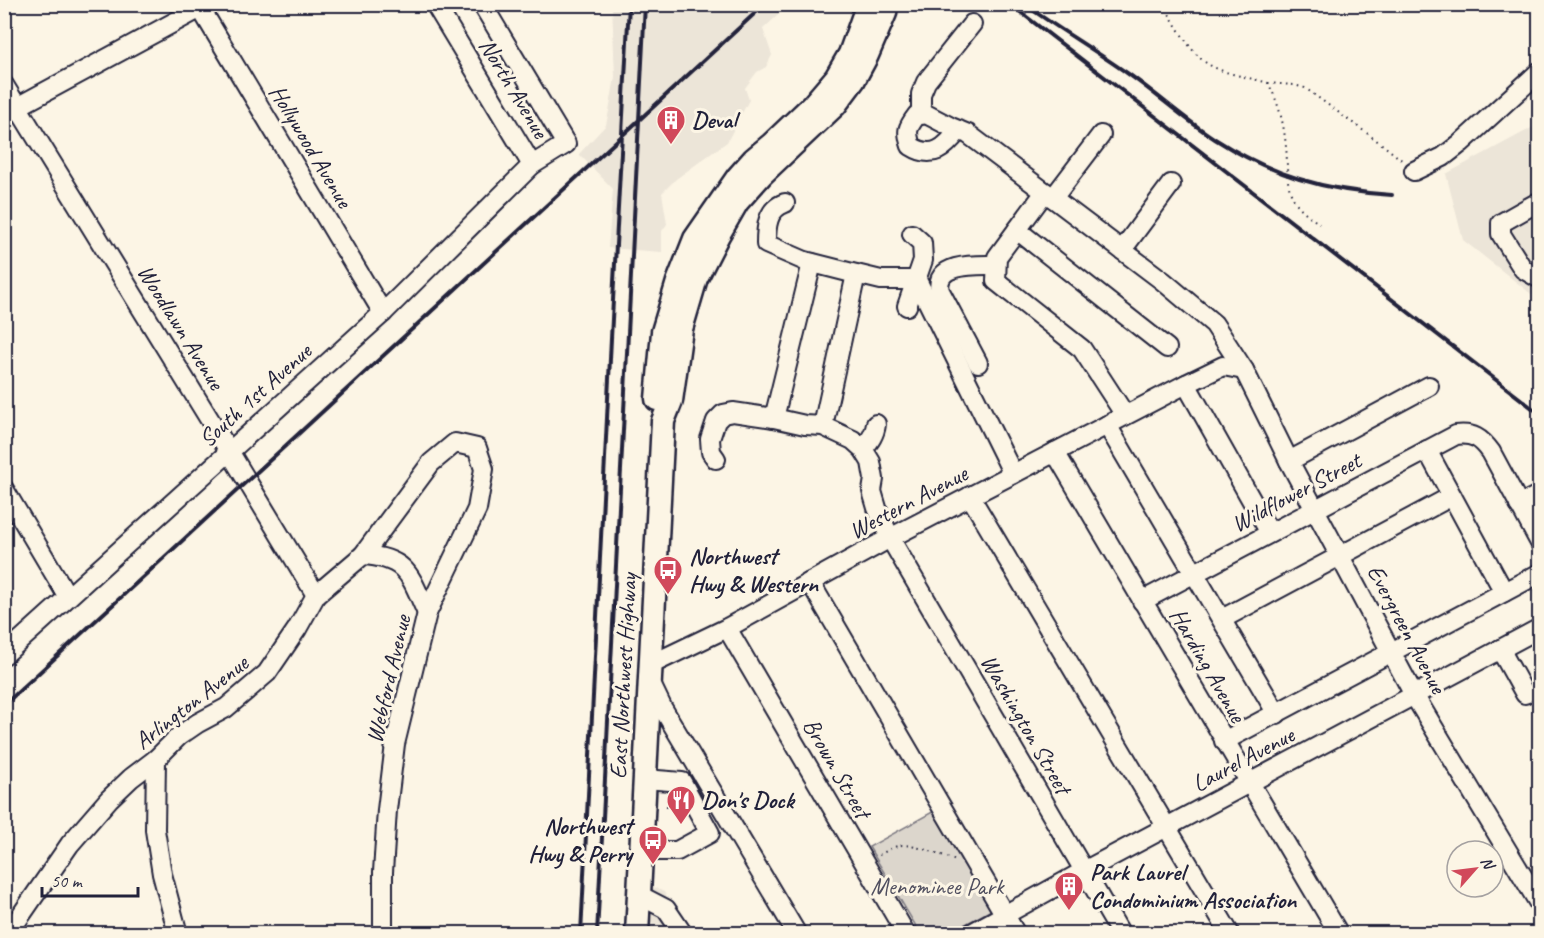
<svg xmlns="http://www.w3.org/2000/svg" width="1544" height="938" viewBox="0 0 1544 938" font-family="Caveat,sans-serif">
	<rect width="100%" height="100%" fill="#fcf5e5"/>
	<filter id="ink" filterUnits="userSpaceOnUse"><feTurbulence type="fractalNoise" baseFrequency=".0167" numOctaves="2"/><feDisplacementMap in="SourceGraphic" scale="12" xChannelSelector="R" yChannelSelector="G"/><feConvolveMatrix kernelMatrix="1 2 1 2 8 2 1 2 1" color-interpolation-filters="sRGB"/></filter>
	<g filter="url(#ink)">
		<g fill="#ece5d8">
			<polygon points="612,5 789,5 763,29 772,55 766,67 757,72 745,88 749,100 727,142 676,179 662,193 667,224 662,231 662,252 608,248 613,189 579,154 606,125 610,106 615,77"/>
			<polygon points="1539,124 1539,300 1463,240 1446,174"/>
			<polygon points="648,884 664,892 690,933 645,934"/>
		</g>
		<polygon fill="#dcd6cc" stroke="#7f7c84" stroke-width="1.5" points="936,810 995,908 949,933 920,933 869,847"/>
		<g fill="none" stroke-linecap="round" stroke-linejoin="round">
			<g stroke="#22223b" stroke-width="22">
				<g id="minor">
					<polyline points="198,4 383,313"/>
					<polyline points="435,4 532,165"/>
					<polyline points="4,85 229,451 316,595"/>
					<polyline points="4,114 208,4"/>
					<polyline points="921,115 921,94 926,82 972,24"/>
					<path d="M 959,130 C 945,148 933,160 911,146 C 906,131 907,128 917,115 L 926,114 L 951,127 L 968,134 L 1163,281 L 1214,324 L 1244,370 L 1289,461 L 1414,695 L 1540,905"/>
					<polyline points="1414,171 1443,157 1461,143 1540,71"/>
					<polyline points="1045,192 997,257 996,281 1082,349 1125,415"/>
					<polyline points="1053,198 1101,135"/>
					<polyline points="1540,201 1501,223 1501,234 1523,269 1540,279"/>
					<path d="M 785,203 C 767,209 766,227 766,244 L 805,261 L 856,274 L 881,280 L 917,280 L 1013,474"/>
					<polyline points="1017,230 1167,348"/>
					<polyline points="1122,250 1171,184"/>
					<polyline points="907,306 923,260 922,243 912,234"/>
					<path d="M 978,363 L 940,291 C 933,262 978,265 996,265"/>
					<polyline points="1186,384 1270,533"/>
					<polyline points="774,418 812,263"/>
					<polyline points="1107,425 1277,714"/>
					<polyline points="823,426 856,274"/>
					<path d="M 863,449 C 870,441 875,434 876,424"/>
					<polyline points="1427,450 1504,592"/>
					<polyline points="1055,452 1339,934"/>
					<polyline points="716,459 711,452 710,439 716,421 723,414 733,412 774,418 805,425 823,426 853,440 863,449 871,462 874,479 872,491 877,508 890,538 1121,934"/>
					<polyline points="1289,461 1429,386"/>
					<polyline points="4,489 68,597"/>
					<polyline points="970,496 1230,934"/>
					<polyline points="1519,505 1540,494"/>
					<path d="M 363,555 C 408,558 410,576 427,613"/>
					<polyline points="810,582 1016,934"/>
					<path d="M 1142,601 L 1456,435 C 1473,433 1481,438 1491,452 L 1540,543"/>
					<polyline points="1222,619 1452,496"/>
					<polyline points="727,628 906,934"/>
					<polyline points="1500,649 1525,694"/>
					<polyline points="4,655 383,313 532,165 566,144 482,4"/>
					<polyline points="650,665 727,628 890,538 1186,384 1223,366 1244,370"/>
					<polyline points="650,682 662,707 797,934"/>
					<polyline points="1224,741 1540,573"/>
					<polyline points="156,759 155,830 162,874 178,934"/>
					<polyline points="641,851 677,851 710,833 682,782 645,779"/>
					<polyline points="639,895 666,909 683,934"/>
					<polyline points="8,934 70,844 109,799 131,778 156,759 179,736 198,723 226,708 267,673 297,629 316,595 363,555 431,463 455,443 477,448 484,469 477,509 427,613 395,744 387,810 383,872 383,934"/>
					<polyline points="970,934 1084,871 1540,628"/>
				</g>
			</g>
			<g stroke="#22223b" stroke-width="27">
				<g id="major">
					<polyline points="657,399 663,332 678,282 695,239 738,177 754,159 772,144 812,106 836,78 850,54 868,4"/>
					<polyline points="637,934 663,421 671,401 681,329 696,278 718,235 737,202 762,174 835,105 853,81 867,55 885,13 886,4"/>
				</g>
			</g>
			<g stroke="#22223b" stroke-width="2" stroke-dasharray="1.5 4.5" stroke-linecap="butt">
				<path d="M 1163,4 C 1174,21 1189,51 1205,62 C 1221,74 1249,77 1268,83 C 1279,103 1284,124 1286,147 C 1288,163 1285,183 1293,198 C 1299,209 1310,216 1319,224"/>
				<polyline points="1268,83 1294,85 1305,88 1383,145 1403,161"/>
				<polyline points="666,806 676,807 676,810"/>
				<path d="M 879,855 C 887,851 894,846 902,845 C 914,845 945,855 955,861"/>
			</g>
			<use href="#minor" stroke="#fcf5e5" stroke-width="18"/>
			<use href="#major" stroke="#fcf5e5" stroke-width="22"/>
			<g stroke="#22223b" stroke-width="4">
				<polyline points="1010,4 1540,414"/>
				<path d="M 1024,4 C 1057,28 1093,49 1127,73 C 1157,94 1184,119 1215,139 C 1271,175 1325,191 1392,195"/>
				<polyline points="4,705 765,4"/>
				<polyline points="581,934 612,319 629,4"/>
				<polyline points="597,934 645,4"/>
			</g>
		</g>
	</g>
	<defs>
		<g id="building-pin" transform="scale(1.5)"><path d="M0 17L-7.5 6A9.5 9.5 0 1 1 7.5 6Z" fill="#d1495b" stroke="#fcf5e5"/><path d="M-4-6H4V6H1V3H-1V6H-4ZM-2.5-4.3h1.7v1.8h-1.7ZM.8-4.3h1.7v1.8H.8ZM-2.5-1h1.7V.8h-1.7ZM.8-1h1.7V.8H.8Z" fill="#fff"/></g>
		<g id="bus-pin" transform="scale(1.5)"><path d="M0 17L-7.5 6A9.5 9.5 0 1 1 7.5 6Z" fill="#d1495b" stroke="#fcf5e5"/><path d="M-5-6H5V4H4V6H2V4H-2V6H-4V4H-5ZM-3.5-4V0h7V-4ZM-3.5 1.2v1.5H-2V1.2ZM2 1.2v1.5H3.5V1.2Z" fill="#fff"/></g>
		<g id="restaurant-pin" transform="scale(1.5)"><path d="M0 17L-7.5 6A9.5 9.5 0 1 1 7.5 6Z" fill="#d1495b" stroke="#fcf5e5"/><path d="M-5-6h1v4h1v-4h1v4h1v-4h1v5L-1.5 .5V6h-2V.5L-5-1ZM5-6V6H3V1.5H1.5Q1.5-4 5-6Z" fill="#fff"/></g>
	</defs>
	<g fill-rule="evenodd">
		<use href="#building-pin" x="671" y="120"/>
		<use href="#bus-pin" x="668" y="570"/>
		<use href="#restaurant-pin" x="681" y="800"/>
		<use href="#bus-pin" x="653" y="840"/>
		<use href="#building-pin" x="1069" y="886"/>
	</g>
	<g text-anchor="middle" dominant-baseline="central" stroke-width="6" stroke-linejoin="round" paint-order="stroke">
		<g font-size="24" fill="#22223b" stroke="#fcf5e5">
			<text transform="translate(514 88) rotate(59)">North Avenue</text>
			<text transform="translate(311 146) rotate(59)">Hollywood Avenue</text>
			<text transform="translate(181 327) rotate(58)">Woodlawn Avenue</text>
			<text transform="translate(255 395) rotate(-42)">South 1st Avenue</text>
			<text transform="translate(1296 492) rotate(-28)">Wildflower Street</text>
			<text transform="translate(908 502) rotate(-28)">Western Avenue</text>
			<text transform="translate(1407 629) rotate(62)">Evergreen Avenue</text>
			<text transform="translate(1208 665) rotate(60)">Harding Avenue</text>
			<text transform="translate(623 676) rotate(-87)">East Northwest Highway</text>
			<text transform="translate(388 679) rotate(-77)">Webford Avenue</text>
			<text transform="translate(191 702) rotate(-38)">Arlington Avenue</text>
			<text transform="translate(1026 724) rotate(60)">Washington Street</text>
			<text transform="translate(1243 759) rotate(-28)">Laurel Avenue</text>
			<text transform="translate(837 768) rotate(60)">Brown Street</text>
		</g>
		<g font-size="24" font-weight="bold" fill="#22223b" stroke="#fcf5e5" text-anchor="start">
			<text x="692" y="120">Deval</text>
			<text x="689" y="556">Northwest<tspan x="689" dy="28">Hwy &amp; Western</tspan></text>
			<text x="702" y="800">Don's Dock</text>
			<text x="632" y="826" text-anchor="end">Northwest<tspan x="632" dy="28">Hwy &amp; Perry</tspan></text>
			<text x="1090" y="872">Park Laurel<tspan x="1090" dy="28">Condominium Association</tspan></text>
		</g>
		<g font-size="24" fill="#504f5f" stroke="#fcf5e5">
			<text x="937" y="886">Menominee Park</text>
		</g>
	</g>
	<rect width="1544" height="938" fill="none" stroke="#fcf5e5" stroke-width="24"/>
	<rect x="12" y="12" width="1520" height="914" fill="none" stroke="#22223b" stroke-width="2" filter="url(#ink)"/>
	<g transform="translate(1475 869) rotate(62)"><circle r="28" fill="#fcf5e5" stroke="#a5a1a1" stroke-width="1.5"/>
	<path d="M0-4.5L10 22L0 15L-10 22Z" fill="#d1495b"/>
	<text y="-9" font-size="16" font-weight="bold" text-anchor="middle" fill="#22223b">N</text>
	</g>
	<path d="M42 887v9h96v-9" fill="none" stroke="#22223b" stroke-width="3"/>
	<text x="51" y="887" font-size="18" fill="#22223b" stroke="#fcf5e5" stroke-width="4.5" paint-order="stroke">50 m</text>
</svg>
